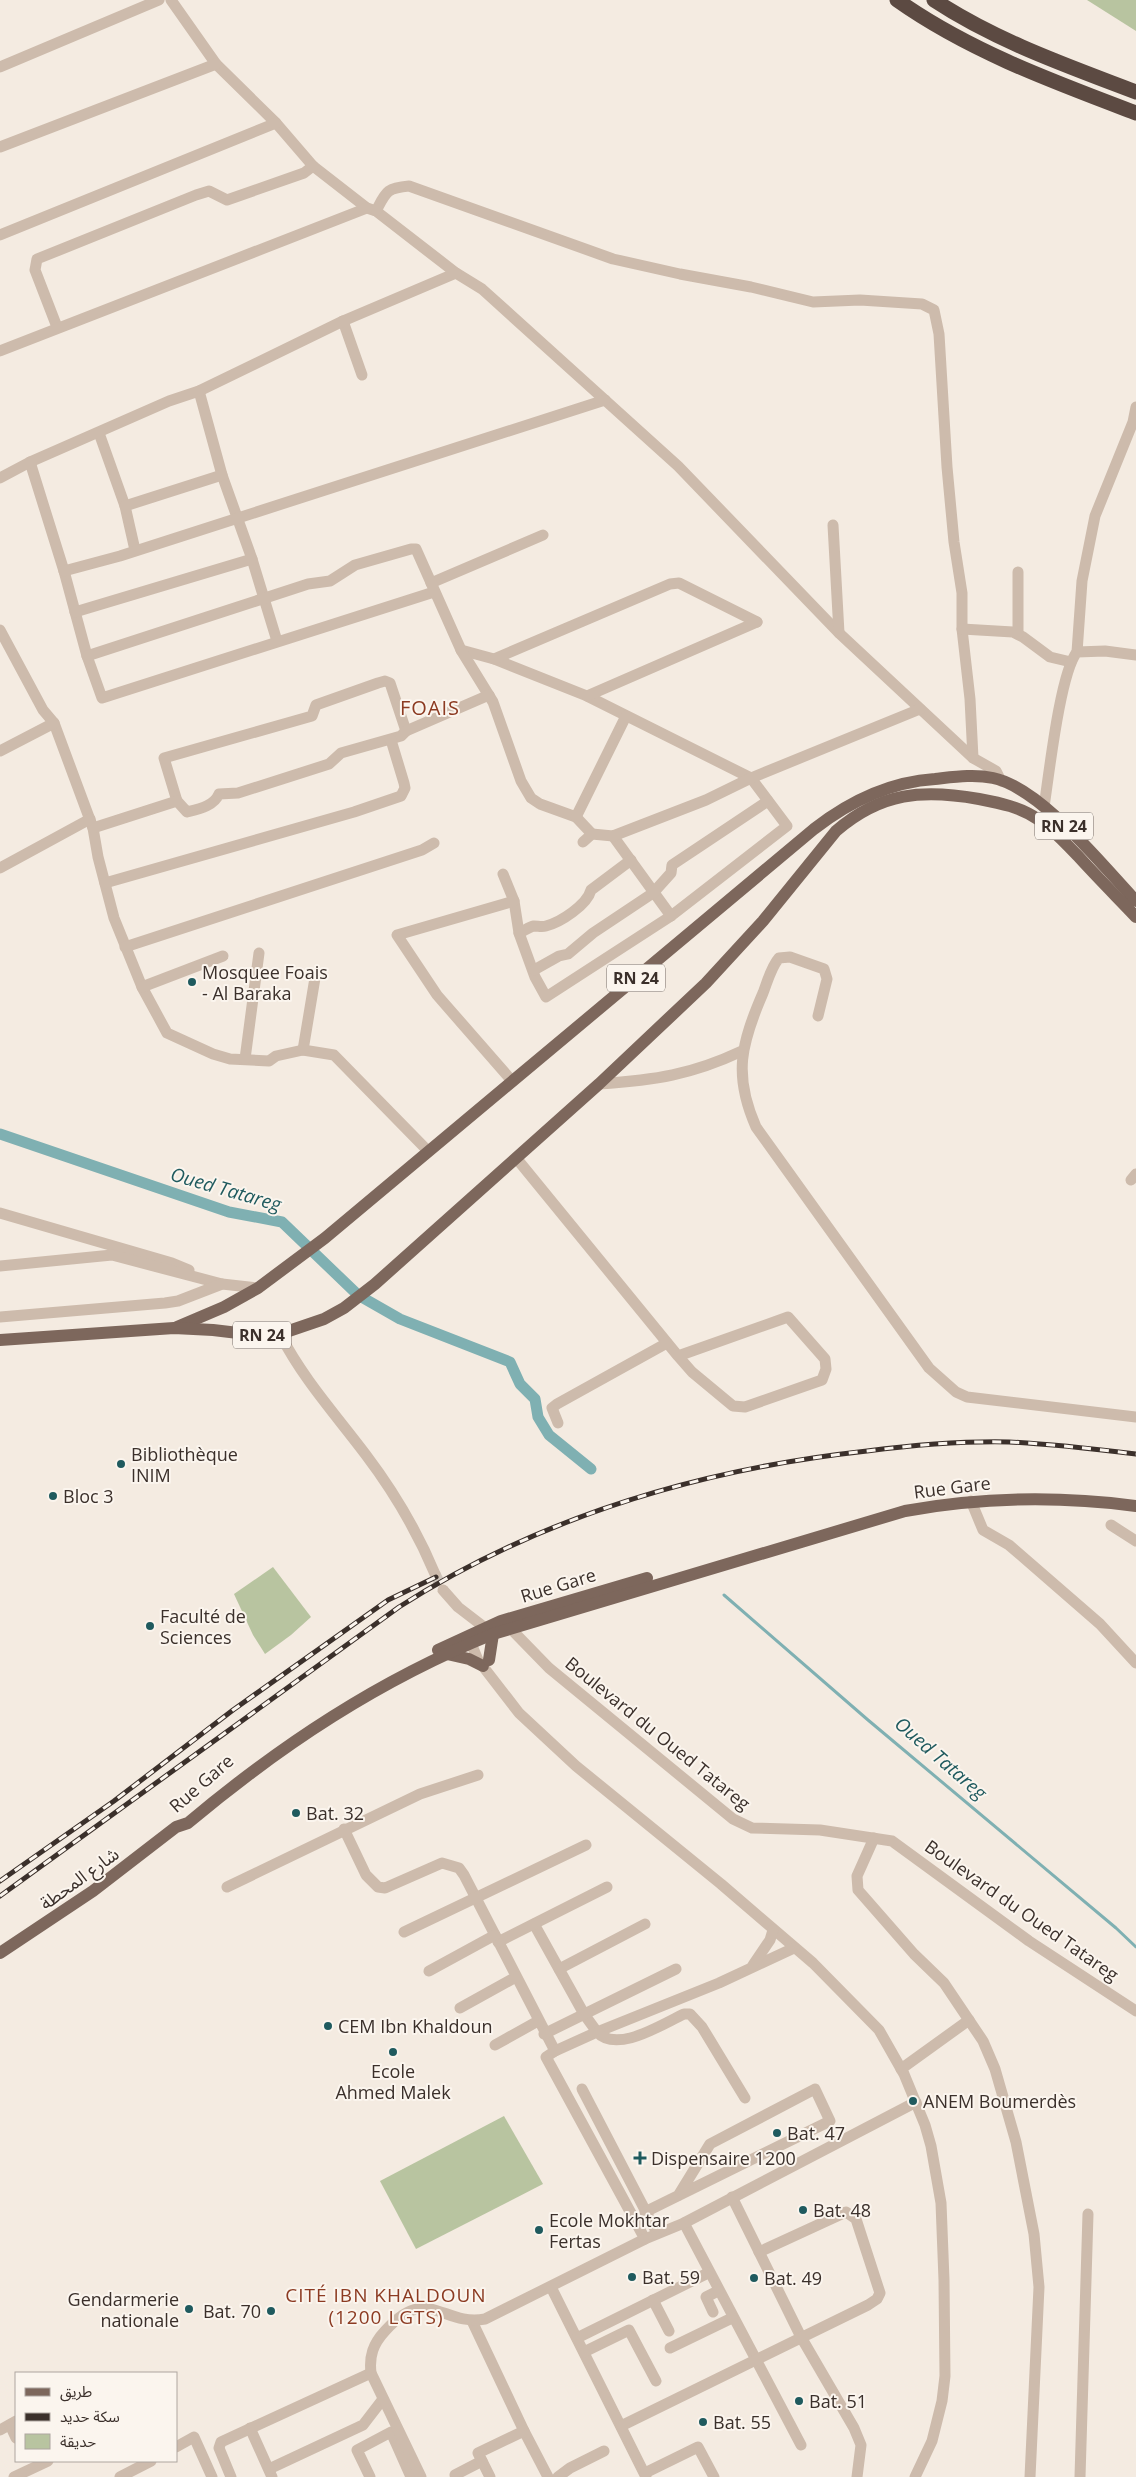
<svg xmlns="http://www.w3.org/2000/svg" width="1136" height="2477" viewBox="0 0 1136 2477" font-family="'Open Sans','Noto Sans Arabic',sans-serif">
	<rect width="100%" height="100%" fill="#f4ebe1"/>
	<g fill="#b8c4a0">
		<polygon points="1087,0 1136,0 1136,31"/>
		<polygon points="273,1567 311,1617 291,1635 265,1654 253,1635 234,1594"/>
		<polygon points="504,2116 543,2184 416,2249 380,2181"/>
	</g>
	<g fill="none" stroke-linecap="round" stroke-linejoin="round">
		<polyline stroke="#7fb0b2" stroke-width="3" points="724,1595 868,1720 1116,1928 1136,1947"/>
		<polyline stroke="#7fb0b2" stroke-width="11" points="0,1134 229,1212 282,1222 358,1295 400,1319 510,1362 520,1384 535,1399 538,1417 549,1435 591,1469"/>
		<polyline stroke="#cfc6bd" stroke-width="11" stroke-dasharray="11 5.5" stroke-linecap="butt" points="435,1574 443,1590"/>
		<g stroke="#cdbbac" stroke-width="11">
			<polyline points="171,0 216,64 276,123 313,166 367,208 376,211 456,273 482,289 678,466 839,633 973,758 996,771 1001,781"/>
			<polyline points="0,67 159,0"/>
			<polyline points="0,147 216,64"/>
			<path d="M 376,211 C 386,192 386,188 409,186 L 613,259 L 680,274 L 751,287 L 813,302 L 860,300 L 922,304 L 934,310 L 939,334 L 947,467 L 954,542 L 962,593 L 962,629 L 970,699 L 973,758"/>
			<polyline points="0,235 276,123"/>
			<polyline points="343,321 362,375"/>
			<polyline points="57,327 35,270 37,259 196,195 209,191 227,200 304,173 313,166"/>
			<polyline points="0,351 367,208"/>
			<polyline points="199,391 222,475 252,559 277,641"/>
			<polyline points="99,433 125,506"/>
			<polyline points="30,462 64,571 87,656 102,698 434,592"/>
			<polyline points="0,478 30,462 169,401 199,391 343,321 456,273"/>
			<polyline points="833,525 839,633"/>
			<polyline points="135,550 125,506 222,475"/>
			<polyline points="64,571 120,556 605,400"/>
			<polyline points="431,583 543,535"/>
			<polyline points="75,612 252,559"/>
			<polyline points="962,629 1013,632 1023,637 1050,657 1071,662"/>
			<polyline points="0,630 43,710 54,723 93,828 98,857 114,918 142,987 167,1033 213,1054 230,1059 269,1061 276,1056 303,1050 334,1055 428,1151"/>
			<polyline points="1018,634 1018,572"/>
			<polyline points="461,650 494,659 587,696 751,778 787,826 671,916 546,997 535,977 519,933"/>
			<polyline points="1077,652 1082,581 1095,516 1133,422 1136,407"/>
			<polyline points="87,656 308,584 330,581 355,565 411,549 416,549 461,650 493,702 521,781 531,798 540,804 576,817 592,834"/>
			<polyline points="494,659 670,584 679,583 757,622"/>
			<polyline points="587,696 757,622"/>
			<polyline points="0,751 54,723"/>
			<polyline points="177,801 164,758 312,716 316,705 378,683 385,681 390,683 406,731"/>
			<path d="M 1044,807 C 1049,775 1060,673 1077,652 L 1105,651 L 1136,655"/>
			<polyline points="576,817 626,716"/>
			<path d="M 93,828 L 177,801 L 187,812 C 199,809 214,806 219,794 L 238,793 L 329,764 L 341,753 L 401,736 L 406,731 L 489,695"/>
			<polyline points="613,836 671,916"/>
			<polyline points="583,842 592,834 613,836 706,800 751,778 920,709"/>
			<polyline points="0,868 90,819"/>
			<path d="M 503,874 L 514,901 L 519,933 C 524,931 529,927 534,926 C 538,926 542,927 546,926 C 561,922 587,905 591,890 L 631,860"/>
			<polyline points="105,883 354,812 401,796 405,788 404,783 391,740"/>
			<polyline points="125,947 422,850 434,843"/>
			<polyline points="534,970 559,956 568,954 593,933 653,893 671,873 672,865 768,801"/>
			<polyline points="142,987 223,956"/>
			<path d="M 818,1016 L 827,979 L 824,969 L 790,957 L 779,958 C 771,967 767,983 763,993 C 741,1044 733,1075 756,1127 L 929,1368 L 956,1392 L 967,1397 L 1136,1417"/>
			<polyline points="303,1050 315,978"/>
			<polyline points="245,1059 259,953"/>
			<polyline points="512,1081 437,995 397,935 514,901"/>
			<path d="M 599,1084 C 655,1080 691,1075 742,1051"/>
			<polyline points="517,1159 678,1356 692,1372 733,1406 745,1407 822,1380 826,1369 825,1359 788,1317 678,1356"/>
			<polyline points="1131,1180 1136,1174"/>
			<polyline points="0,1213 172,1263 189,1270"/>
			<polyline points="0,1266 112,1255 222,1284"/>
			<polyline points="0,1317 165,1303 178,1301 222,1284 258,1288"/>
			<path d="M 280,1334 C 303,1379 336,1415 366,1455 C 394,1492 417,1531 435,1574"/>
			<polyline points="558,1423 552,1408 557,1404 667,1343"/>
			<polyline points="971,1501 983,1530 1009,1545 1100,1624 1136,1663"/>
			<polyline points="1111,1525 1136,1541"/>
			<polyline points="443,1590 458,1607 484,1627"/>
			<polyline points="510,1628 549,1668 733,1819 752,1828 820,1830 892,1841 1029,1941 1136,2011"/>
			<polyline points="468,1636 478,1660 519,1713 576,1766 721,1884 813,1963 879,2030 904,2074 925,2125 931,2146 941,2203 944,2280 945,2376 942,2401 932,2441 915,2477"/>
			<polyline points="344,1829 366,1875 378,1887 385,1888 442,1863 459,1868 464,1875 555,2051 546,2057 645,2239"/>
			<polyline points="874,1838 857,1876 858,1890 914,1954 944,1983 983,2041 995,2069 1016,2142 1034,2234 1039,2287 1030,2477"/>
			<polyline points="227,1887 420,1794 478,1775"/>
			<polyline points="534,1924 584,2014 597,2032 719,1983 794,1948"/>
			<polyline points="404,1932 586,1845"/>
			<polyline points="498,1942 607,1887"/>
			<polyline points="753,1965 770,1940 773,1930"/>
			<polyline points="559,1969 645,1924"/>
			<polyline points="429,1971 495,1935"/>
			<polyline points="460,2008 516,1977"/>
			<polyline points="544,2034 676,1969"/>
			<polyline points="495,2045 538,2021"/>
			<path d="M 555,2051 L 597,2032 C 617,2054 662,2024 684,2014 L 690,2014 L 702,2027 L 745,2098"/>
			<polyline points="901,2069 969,2020"/>
			<polyline points="582,2089 657,2233"/>
			<polyline points="732,2197 801,2337 854,2428 861,2445 857,2477"/>
			<polyline points="645,2212 830,2121 815,2089 710,2144 678,2196"/>
			<polyline points="684,2223 801,2445"/>
			<polyline points="551,2287 646,2477"/>
			<polyline points="653,2300 669,2331"/>
			<polyline points="713,2312 706,2297 718,2291"/>
			<polyline points="472,2321 524,2431 548,2477"/>
			<polyline points="577,2338 708,2273"/>
			<polyline points="670,2348 732,2318"/>
			<polyline points="584,2352 629,2330 656,2381"/>
			<polyline points="10,2425 16,2438"/>
			<polyline points="621,2426 868,2305 877,2299 880,2293 856,2219 846,2212 759,2252"/>
			<polyline points="250,2428 272,2477"/>
			<polyline points="0,2430 16,2421"/>
			<polyline points="176,2447 194,2437 212,2477"/>
			<polyline points="269,2469 363,2425 383,2399"/>
			<polyline points="645,2473 698,2447 714,2477"/>
			<polyline points="14,2477 48,2461"/>
			<polyline points="120,2477 151,2461"/>
			<polyline points="231,2477 219,2448 221,2442 371,2373"/>
			<polyline points="370,2477 357,2450 391,2432 411,2477"/>
			<path d="M 421,2477 L 371,2373 C 369,2356 373,2344 385,2331 C 428,2283 442,2327 485,2319 L 645,2239 L 684,2223 L 916,2102"/>
			<polyline points="456,2477 455,2475 482,2461"/>
			<polyline points="490,2477 478,2453 524,2431"/>
			<polyline points="558,2477 570,2468 604,2451"/>
			<polyline points="1080,2477 1088,2214"/>
		</g>
		<g stroke="#7d675c" stroke-width="12">
			<path d="M 177,1327 L 224,1307 L 258,1288 L 325,1238 L 814,829 C 850,801 889,782 935,779 C 954,777 974,774 993,778 C 1041,788 1102,865 1136,901"/>
			<path d="M 0,1340 L 174,1328 L 213,1330 L 255,1335 L 280,1334 L 324,1319 L 344,1308 L 375,1284 L 599,1084 L 706,983 L 763,921 L 836,831 C 881,792 923,789 979,799 C 1000,803 1021,807 1039,820 C 1054,830 1066,844 1078,856 C 1097,877 1117,897 1136,917"/>
			<polyline points="438,1650 501,1621 647,1578"/>
			<polyline points="447,1654 469,1659 483,1666"/>
			<polyline points="489,1660 493,1634"/>
			<path d="M 0,1953 L 93,1891 L 176,1827 L 188,1823 C 281,1745 379,1680 493,1634 L 905,1511 C 982,1497 1059,1496 1136,1506"/>
		</g>
		<g stroke="#5c4a42" stroke-width="15">
			<path d="M 897,0 C 969,51 1054,82 1136,113"/>
			<path d="M 934,0 C 996,41 1068,66 1136,92"/>
		</g>
		<g stroke="#3b302b" stroke-width="5">
			<g id="rail">
				<polyline points="0,1881 114,1801 233,1710 388,1600 436,1577"/>
				<path d="M 0,1896 L 399,1607 C 540,1517 701,1469 867,1451 C 914,1445 962,1441 1009,1442 C 1052,1444 1094,1449 1136,1454"/>
			</g>
		</g>
		<use href="#rail" stroke="#fbf5ee" stroke-width="3" stroke-dasharray="9" stroke-linecap="butt"/>
	</g>
	<g fill="#1f5a5e" stroke="#fbf5ee" stroke-width="2">
		<circle cx="192" cy="982" r="5"/>
		<circle cx="121" cy="1464" r="5"/>
		<circle cx="53" cy="1496" r="5"/>
		<circle cx="150" cy="1626" r="5"/>
		<circle cx="296" cy="1813" r="5"/>
		<circle cx="328" cy="2026" r="5"/>
		<circle cx="393" cy="2052" r="5"/>
		<circle cx="913" cy="2101" r="5"/>
		<circle cx="777" cy="2133" r="5"/>
		<path d="M637.5 2150.5h5v5h5v5h-5v5h-5v-5h-5v-5h5z"/>
		<circle cx="803" cy="2210" r="5"/>
		<circle cx="539" cy="2230" r="5"/>
		<circle cx="632" cy="2277" r="5"/>
		<circle cx="754" cy="2278" r="5"/>
		<circle cx="189" cy="2309" r="5"/>
		<circle cx="271" cy="2311" r="5"/>
		<circle cx="799" cy="2401" r="5"/>
		<circle cx="703" cy="2422" r="5"/>
	</g>
	<g text-anchor="middle" dominant-baseline="central" stroke-width="4" stroke-linejoin="round" paint-order="stroke">
		<g fill="#fbf5ee" stroke="#756b66" stroke-width="1">
			<rect x="1035" y="812.5" width="58" height="27" rx="4"/>
			<rect x="607" y="964.5" width="58" height="27" rx="4"/>
			<rect x="233" y="1321.5" width="58" height="27" rx="4"/>
		</g>
		<g font-size="16" font-weight="bold" fill="#3b302b">
			<text x="1064" y="826">RN 24</text>
			<text x="636" y="978">RN 24</text>
			<text x="262" y="1335">RN 24</text>
		</g>
		<g font-size="18" fill="#3b302b" stroke="#fbf5ee" text-anchor="start">
			<text x="202" y="972">Mosquee Foais<tspan x="202" dy="21">- Al Baraka</tspan></text>
			<text x="131" y="1454">Bibliothèque<tspan x="131" dy="21">INIM</tspan></text>
			<text x="63" y="1496">Bloc 3</text>
			<text x="160" y="1616">Faculté de<tspan x="160" dy="21">Sciences</tspan></text>
			<text x="306" y="1813">Bat. 32</text>
			<text x="338" y="2026">CEM Ibn Khaldoun</text>
			<text x="393" y="2071" text-anchor="middle">Ecole<tspan x="393" dy="21">Ahmed Malek</tspan></text>
			<text x="923" y="2101">ANEM Boumerdès</text>
			<text x="787" y="2133">Bat. 47</text>
			<text x="651" y="2158">Dispensaire 1200</text>
			<text x="813" y="2210">Bat. 48</text>
			<text x="549" y="2220">Ecole Mokhtar<tspan x="549" dy="21">Fertas</tspan></text>
			<text x="642" y="2277">Bat. 59</text>
			<text x="764" y="2278">Bat. 49</text>
			<text x="179" y="2299" text-anchor="end">Gendarmerie<tspan x="179" dy="21">nationale</tspan></text>
			<text x="261" y="2311" text-anchor="end">Bat. 70</text>
			<text x="809" y="2401">Bat. 51</text>
			<text x="713" y="2422">Bat. 55</text>
		</g>
		<g font-size="18" fill="#3b302b" stroke="#fbf5ee">
			<text transform="translate(952 1487) rotate(-7)">Rue Gare</text>
			<text transform="translate(558 1585) rotate(-17)">Rue Gare</text>
			<text transform="translate(658 1733) rotate(39)">Boulevard du Oued Tatareg</text>
			<text transform="translate(201 1783) rotate(-41)">Rue Gare</text>
			<text transform="translate(79 1878) rotate(-36)">شارع المحطة</text>
			<text transform="translate(1022 1910) rotate(35)">Boulevard du Oued Tatareg</text>
		</g>
		<g font-size="19" font-style="italic" fill="#1f5a5e" stroke="#fbf5ee">
			<text transform="translate(226 1189) rotate(16)">Oued Tatareg</text>
			<text transform="translate(941 1758) rotate(41)">Oued Tatareg</text>
		</g>
		<g font-size="19" letter-spacing="1" fill="#8c3b22" stroke="#fbf5ee">
			<text x="386" y="2295">CITÉ IBN KHALDOUN<tspan x="386" dy="22">(1200 LGTS)</tspan></text>
		</g>
		<g font-size="20" letter-spacing="1" fill="#8c3b22" stroke="#fbf5ee">
			<text x="430" y="707">FOAIS</text>
		</g>
	</g>
	<rect x="15" y="2372" width="162" height="90" fill="#fbf5ee" stroke="#aea6a0"/>
	<rect x="25" y="2388" width="25" height="8" fill="#7d675c" stroke="#aea6a0"/>
	<text x="60" y="2397" font-size="15" fill="#3b302b">طريق</text>
	<rect x="25" y="2413" width="25" height="8" fill="#3b302b" stroke="#aea6a0"/>
	<text x="60" y="2422" font-size="15" fill="#3b302b">سكة حديد</text>
	<rect x="25" y="2434" width="25" height="15" fill="#b8c4a0" stroke="#aea6a0"/>
	<text x="60" y="2447" font-size="15" fill="#3b302b">حديقة</text>
</svg>
